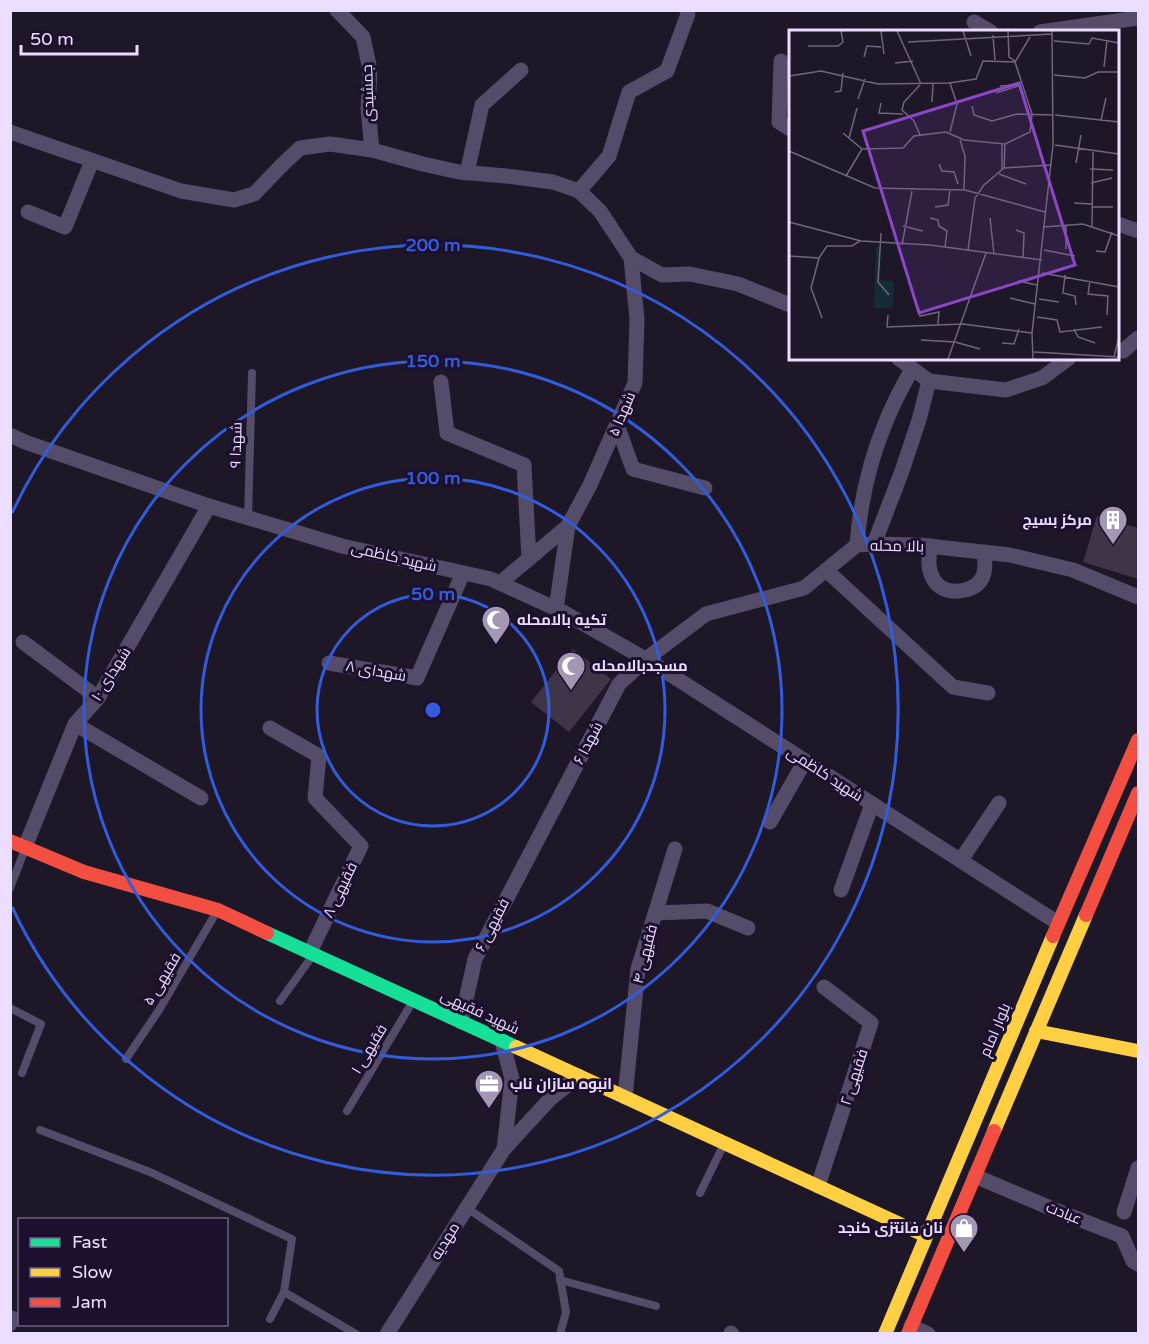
<svg xmlns="http://www.w3.org/2000/svg" width="1149" height="1344" viewBox="0 0 1149 1344" font-family="'Varela Round',Cairo,sans-serif">
	<rect width="100%" height="100%" fill="#1e1727"/>
	<g fill="#3e3648">
		<polygon points="1097,516 1138,528 1138,579 1083,562"/>
		<polygon points="573,649 611,679 569,732 531,702"/>
	</g>
	<g fill="none" stroke-linecap="round" stroke-linejoin="round">
		<g stroke="#544c68" stroke-width="8">
			<polyline points="248,518 252,373"/>
			<polyline points="10,888 25,849"/>
			<polyline points="280,1001 313,955"/>
			<polyline points="10,1008 41,1024 22,1073"/>
			<polyline points="126,1059 159,1010 217,911"/>
			<polyline points="347,1111 413,1001"/>
			<polyline points="40,1130 150,1172 292,1239 284,1292 356,1334"/>
			<polyline points="700,1193 724,1144"/>
			<polyline points="467,1208 559,1271 566,1312 560,1334"/>
			<polyline points="560,1280 656,1306"/>
			<polyline points="270,1319 284,1292"/>
		</g>
		<g stroke="#544c68" stroke-width="15">
			<polyline points="337,10 363,37 370,70 368,108 372,150"/>
			<polyline points="974,22 991,32"/>
			<polyline points="1040,32 1138,18"/>
			<polyline points="781,61 779,122 790,129"/>
			<polyline points="10,132 181,191 234,200 254,194 282,165 300,148 330,144 372,150 423,164 459,172 506,176 553,182 579,191 600,211 631,258 662,275 690,274 738,284 790,305"/>
			<polyline points="467,173 482,105 521,70"/>
			<polyline points="579,191 609,156 629,92 667,71 688,14 687,10"/>
			<polyline points="28,212 65,227 92,161"/>
			<polyline points="1118,224 1138,231"/>
			<polyline points="1118,350 1123,351 1138,338"/>
			<polyline points="898,358 929,381 1006,390 1042,378 1069,358"/>
			<polyline points="441,382 447,433 524,465 529,559"/>
			<polyline points="617,425 633,469 705,488"/>
			<polyline points="10,435 25,442 209,506 342,546 491,579 563,612 654,664 1058,923"/>
			<polyline points="874,544 902,471 919,420 929,381"/>
			<path d="M 857,545 C 860,502 870,459 887,419 C 894,402 903,385 912,369"/>
			<path d="M 931,546 C 924,572 935,597 965,590 C 973,588 980,584 983,576 C 986,569 985,560 984,553"/>
			<polyline points="826,570 953,687 988,693"/>
			<polyline points="500,583 568,526"/>
			<polyline points="556,609 568,526 590,485 635,383 637,319 631,258"/>
			<polyline points="23,642 98,698"/>
			<polyline points="329,663 417,678 463,573"/>
			<polyline points="75,724 201,798"/>
			<polyline points="270,728 319,756 315,798 361,846 310,952"/>
			<polyline points="770,822 805,761"/>
			<polyline points="25,847 75,724 98,698 209,506"/>
			<polyline points="961,860 999,803"/>
			<polyline points="841,890 872,804"/>
			<polyline points="655,913 707,911 748,928"/>
			<polyline points="461,1022 475,959 619,684 646,659 706,614 804,588 857,545 874,544 919,545 1010,555 1073,570 1138,597"/>
			<polyline points="502,1041 512,1079 504,1149"/>
			<polyline points="625,1097 638,969 675,849"/>
			<polyline points="975,1176 1055,1210 1122,1236 1133,1261 1138,1264"/>
			<polyline points="818,1186 871,1023 824,987"/>
			<polyline points="1124,1212 1138,1168"/>
			<polyline points="10,1324 12,1318"/>
			<polyline points="911,1326 928,1334"/>
			<polyline points="731,1333 732,1334"/>
			<polyline points="387,1334 504,1149 551,1098 579,1076"/>
		</g>
		<polyline stroke="#16e098" stroke-width="14" points="267,933 516,1047"/>
		<g stroke="#ffcf43" stroke-width="14">
			<polyline points="1036,1031 1138,1051"/>
			<polyline points="516,1047 926,1236"/>
			<polyline points="994,1131 1086,915"/>
			<polyline points="885,1334 1053,936"/>
		</g>
		<g stroke="#f24e42" stroke-width="14">
			<polyline points="10,841 84,872 218,910 267,933"/>
			<polyline points="1086,915 1138,793"/>
			<polyline points="1053,936 1138,740"/>
			<polyline points="908,1334 994,1131"/>
		</g>
	</g>
	<g fill="none" stroke="#325cdc" stroke-width="3">
		<circle cx="433" cy="710" r="116"/>
		<circle cx="433" cy="710" r="232"/>
		<circle cx="433" cy="710" r="349"/>
		<path d="M12 513A465 465 0 1 1 12 907"/>
	</g>
	<defs>
		<g id="building-pin" transform="scale(1.5)"><path d="M0 17L-7.5 6A9.5 9.5 0 1 1 7.5 6Z" fill="#a398b3" stroke="#1d102e"/><path d="M-4-6H4V6H1V3H-1V6H-4ZM-2.5-4.3h1.7v1.8h-1.7ZM.8-4.3h1.7v1.8H.8ZM-2.5-1h1.7V.8h-1.7ZM.8-1h1.7V.8H.8Z" fill="#fff"/></g>
		<g id="mosque-pin" transform="scale(1.5)"><path d="M0 17L-7.5 6A9.5 9.5 0 1 1 7.5 6Z" fill="#a398b3" stroke="#1d102e"/><path d="M3.5-4.9A6 6 0 1 0 3.5 4.9A5 5 0 1 1 3.5-4.9Z" fill="#fff"/></g>
		<g id="office-pin" transform="scale(1.5)"><path d="M0 17L-7.5 6A9.5 9.5 0 1 1 7.5 6Z" fill="#a398b3" stroke="#1d102e"/><path d="M-6-3h4V-5.5h4V-3h4V5H-6ZM-1-4.5V-3h2v-1.5ZM-6 0V1H6V0Z" fill="#fff"/></g>
		<g id="shop-pin" transform="scale(1.5)"><path d="M0 17L-7.5 6A9.5 9.5 0 1 1 7.5 6Z" fill="#a398b3" stroke="#1d102e"/><path d="M-5-2.5h2.3a2.7 3.5 0 0 1 5.4 0H5L5.5 6h-11ZM-1.5-2.5h3a1.5 2.3 0 0 0-3 0Z" fill="#fff"/></g>
	</defs>
	<g fill-rule="evenodd">
		<use href="#building-pin" x="1113" y="520"/>
		<use href="#mosque-pin" x="496" y="620"/>
		<use href="#mosque-pin" x="571" y="666"/>
		<use href="#office-pin" x="489" y="1084"/>
		<use href="#shop-pin" x="964" y="1228"/>
	</g>
	<g text-anchor="middle" dominant-baseline="central" stroke-width="6" stroke-linejoin="round" paint-order="stroke">
		<g font-size="15" fill="#eaddff" stroke="#1d102e">
			<text transform="translate(368 93) rotate(-92)">جمشیدی</text>
			<text transform="translate(622 414) rotate(-67)">شهدا ۵</text>
			<text transform="translate(236 445) rotate(-88)">شهدا ۹</text>
			<text transform="translate(897 546) rotate(1)">بالا محله</text>
			<text transform="translate(394 557) rotate(13)">شهید کاظمی</text>
			<text transform="translate(376 671) rotate(10)">شهدای ۸</text>
			<text transform="translate(111 674) rotate(-58)">شهدای ۱۰</text>
			<text transform="translate(588 743) rotate(-62)">شهدا ۶</text>
			<text transform="translate(825 774) rotate(33)">شهید کاظمی</text>
			<text transform="translate(340 890) rotate(-64)">فقیهی ۸</text>
			<text transform="translate(492 925) rotate(-63)">فقیهی ۶</text>
			<text transform="translate(645 954) rotate(-76)">فقیهی ۴</text>
			<text transform="translate(162 979) rotate(-59)">فقیهی ۵</text>
			<text transform="translate(480 1012) rotate(25)">شهید فقیهی</text>
			<text transform="translate(995 1030) rotate(-67)">بلوار امام</text>
			<text transform="translate(369 1049) rotate(-59)">فقیهی ۱</text>
			<text transform="translate(854 1077) rotate(-72)">فقیهی ۲</text>
			<text transform="translate(1064 1213) rotate(22)">عبادت</text>
			<text transform="translate(445 1241) rotate(-58)">مهدیه</text>
		</g>
		<g font-size="15" font-weight="bold" fill="#eaddff" stroke="#1d102e" text-anchor="start">
			<text x="1092" y="520" text-anchor="end">مرکز بسیج</text>
			<text x="517" y="620">تکیه بالامحله</text>
			<text x="592" y="666">مسجدبالامحله</text>
			<text x="510" y="1084">انبوه سازان ناب</text>
			<text x="943" y="1228" text-anchor="end">نان فانتزی کنجد</text>
		</g>
	</g>
	<g transform="translate(789 30)">
		<rect width="330" height="330" fill="#1e1727"/>
		<path d="M 87,217 L 92,217 L 91,250 L 105,251 L 104,278 L 85,278 Z" fill="#142c36"/>
		<path fill="none" stroke="#70667d" stroke-width="1.5" d="M 92,1 L 95,24M 108,1 L 132,54M 174,1 L 182,26M 219,1 L 220,27 L 226,31M 204,5 L 206,30M 241,7 L 226,32 L 243,84M 265,11 L 300,14 L 303,8 L 330,13M 119,12 L 263,4M 19,16 L 49,16 L 54,12 L 52,1M 75,27 L 78,16 L 92,17M 106,33 L 124,31M 315,37 L 318,11M 265,45 L 296,48 L 309,42 L 330,42M 0,46 L 32,41 L 89,54 L 160,53 L 187,49 L 194,31 L 226,32M 161,53 L 168,74 L 161,102M 211,56 L 230,55M 46,62 L 52,61 L 54,43M 207,63 L 232,55M 69,69 L 76,49M 143,72 L 144,54M 92,73 L 90,83 L 114,84M 183,76 L 185,85 L 203,91 L 228,84 L 264,85M 266,85 L 330,92M 312,90 L 317,68M 54,103 L 73,119 L 114,118 L 125,106 L 157,102 L 175,110 L 216,114 L 241,102 L 243,85M 131,105 L 125,91 L 113,80 L 115,72 L 131,55M 60,108 L 68,78M 171,110 L 176,126 L 175,160M 266,115 L 330,124M 0,121 L 86,158 L 176,160 L 256,182M 287,133 L 292,105M 150,134 L 153,141 L 165,142 L 169,154M 215,138 L 216,114M 213,139 L 213,113M 301,139 L 324,140M 210,144 L 237,154M 57,146 L 73,119M 302,153 L 323,148M 285,173 L 303,174M 146,177 L 159,175 L 161,159M 304,177 L 324,177M 141,188 L 149,190 L 150,196 L 158,201 L 156,217M 201,188 L 205,224M 0,192 L 72,211 L 141,215 L 253,230M 114,196 L 134,201M 303,196 L 304,122M 254,197 L 294,194 L 330,206M 227,200 L 235,203 L 234,228M 92,203 L 89,252 L 100,265M 113,215 L 123,161M 277,219 L 277,195M 179,220 L 186,168 L 195,155 L 215,138 L 262,135M 255,220 L 286,226M 307,221 L 316,222 L 323,202M 0,226 L 30,228M 253,243 L 330,257M 276,245 L 274,263 L 286,266 L 287,275M 229,251 L 248,255M 301,251 L 299,264 L 319,266 L 318,285M 221,268 L 246,274M 250,269 L 270,272M 130,279 L 131,286 L 150,282 L 149,294M 99,285 L 98,297 L 174,294 L 243,303M 248,287 L 268,290 L 271,302 L 313,297M 33,288 L 22,258 L 30,228 L 38,216 L 63,216 L 71,211M 285,299 L 289,307 L 306,313M 132,310 L 166,312 L 191,319M 213,313 L 225,314 L 230,299M 245,322 L 330,327M 325,327 L 330,307M 159,329 L 197,223M 244,329 L 243,303 L 264,115 L 263,1"/>
		<path fill="#8c47c9" fill-opacity="0.15" stroke="#8c47c9" stroke-width="3" d="M 230,53 L 286,235 L 130,283 L 74,101 Z"/>
		<rect width="330" height="330" fill="none" stroke="#eaddff" stroke-width="3"/>
	</g>
	<circle cx="433" cy="710" r="9" fill="#325cdc" stroke="#1d102e" stroke-width="3"/>
	<g font-size="18" text-anchor="middle" font-weight="bold" fill="#325cdc" stroke="#1d102e" stroke-width="6" stroke-linejoin="round" paint-order="stroke">
		<text x="433" y="251">200 m</text>
		<text x="433" y="367">150 m</text>
		<text x="433" y="484">100 m</text>
		<text x="433" y="600">50 m</text>
	</g>
	<rect width="1149" height="1344" fill="none" stroke="#eaddff" stroke-width="24"/>
	<rect x="18" y="1218" width="210" height="108" fill="#1d102e" stroke="#6f6282" stroke-width="1.5"/>
	<rect x="30" y="1238" width="30" height="9" fill="#16e098" stroke="#6f6282" stroke-width="1.5"/>
	<text x="72" y="1248" font-size="18" fill="#eaddff">Fast</text>
	<rect x="30" y="1268" width="30" height="9" fill="#ffcf43" stroke="#6f6282" stroke-width="1.5"/>
	<text x="72" y="1278" font-size="18" fill="#eaddff">Slow</text>
	<rect x="30" y="1298" width="30" height="9" fill="#f24e42" stroke="#6f6282" stroke-width="1.5"/>
	<text x="72" y="1308" font-size="18" fill="#eaddff">Jam</text>
	<path d="M21 45v9h116v-9" fill="none" stroke="#eaddff" stroke-width="3"/>
	<text x="30" y="45" font-size="18" fill="#eaddff" stroke="#1d102e" stroke-width="4.5" paint-order="stroke">50 m</text>
</svg>
